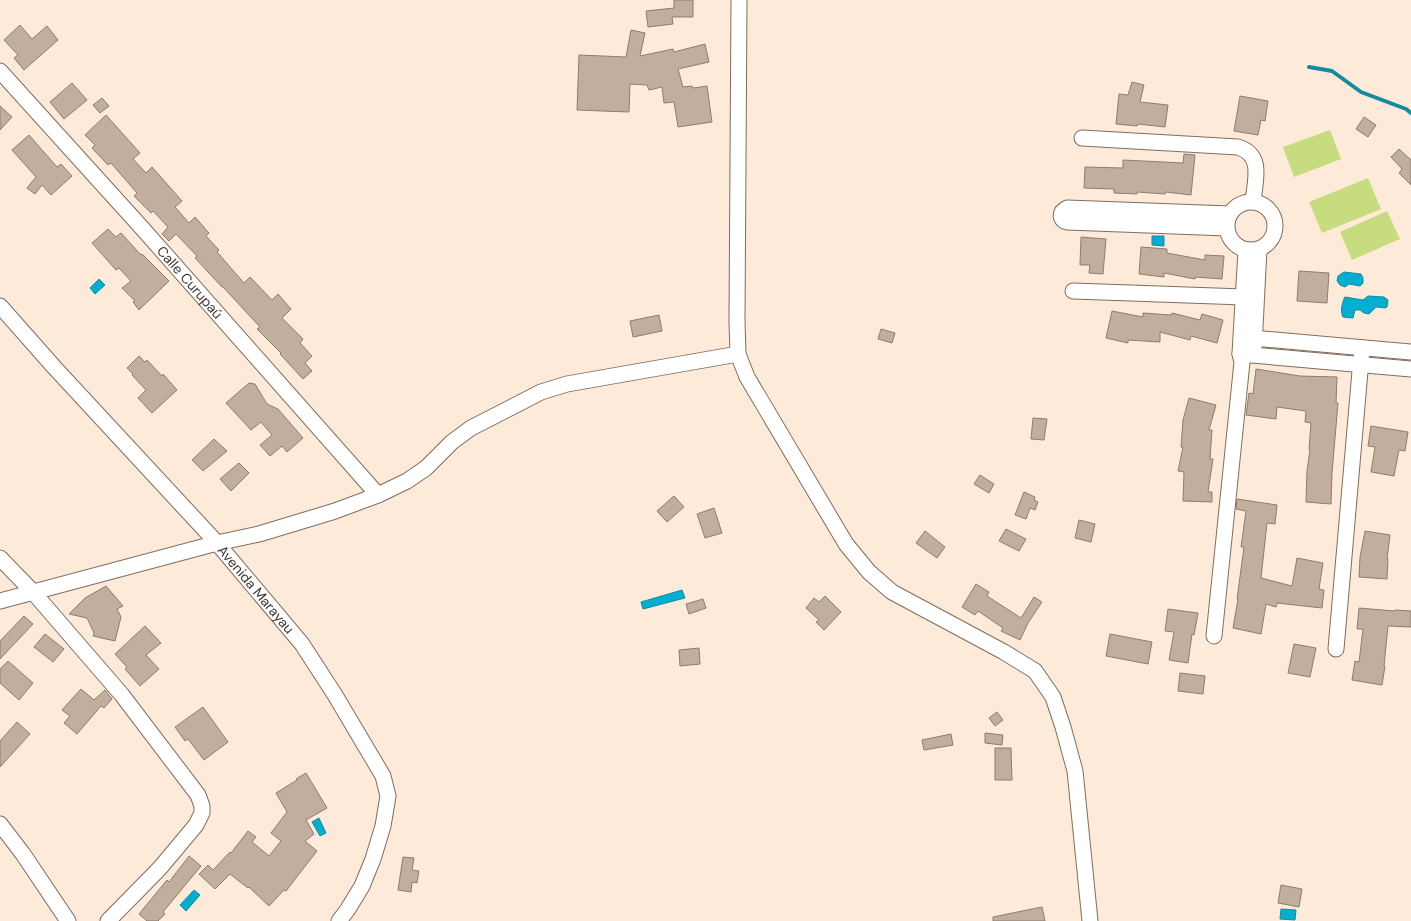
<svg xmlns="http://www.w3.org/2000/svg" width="1411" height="921" viewBox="0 0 1411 921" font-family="'DM Sans',sans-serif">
	<rect width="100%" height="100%" fill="#feead9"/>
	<g fill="#c7dc7f">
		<polygon points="1330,130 1341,159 1294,177 1283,147"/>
		<polygon points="1368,178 1381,209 1322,233 1309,202"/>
		<polygon points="1387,211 1400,239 1352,260 1340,232"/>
	</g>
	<g fill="#04aed1" stroke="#158aa0">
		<polygon points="1152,236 1164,236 1164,246 1152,245"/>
		<polygon points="1344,272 1361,274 1363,278 1363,283 1360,286 1349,284 1345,287 1340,285 1337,281 1338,276"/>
		<polygon points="99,279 105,285 95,294 90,288"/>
		<path d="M 1368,296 L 1384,297 L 1388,300 L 1387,307 L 1385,308 L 1376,307 L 1369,314 L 1364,313 L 1360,310 L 1355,310 L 1353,318 L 1343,317 C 1340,312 1342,302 1345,297 L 1363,300 Z"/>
		<polygon points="682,590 685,598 643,609 641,602"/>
		<polygon points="319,818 326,833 320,836 312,822"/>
		<polygon points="194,890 200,895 186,911 180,905"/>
		<polygon points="1281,909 1296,910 1295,920 1280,919"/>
	</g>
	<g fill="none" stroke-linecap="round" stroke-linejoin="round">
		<polyline stroke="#158aa0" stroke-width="4" points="1309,67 1332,71 1361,92 1406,109 1411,113"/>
	</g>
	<g fill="#c1ae9e" stroke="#8e7c6d">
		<polygon points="674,0 693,0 693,17 672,17 673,24 648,27 646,11 674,8"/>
		<polygon points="20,25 32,39 47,26 58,40 24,70 14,58 18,55 4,40"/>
		<polygon points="631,30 645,33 640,56 673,49 674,52 705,44 709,62 678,69 683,87 692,86 693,88 707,86 712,122 678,127 674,102 664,103 662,87 649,90 647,85 630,84 629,112 577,110 579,55 626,57"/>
		<polygon points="1132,82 1144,85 1140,102 1168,105 1165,127 1138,124 1137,126 1116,124 1119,94 1128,95"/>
		<polygon points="72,83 87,100 64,119 50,102"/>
		<polygon points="1240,96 1268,101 1265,121 1261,120 1258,135 1234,131"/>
		<polygon points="102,98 109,106 100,113 93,105"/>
		<polygon points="0,106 12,117 0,130"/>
		<polygon points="106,115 140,153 133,159 146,173 152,167 182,201 175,207 189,223 195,217 209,233 206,236 219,250 217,252 244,283 250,277 272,300 278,294 291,309 282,318 303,339 300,343 312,356 305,363 312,371 303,379 280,354 281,353 257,329 260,327 223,287 222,287 195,258 197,256 176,234 169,241 162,234 168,227 153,211 151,213 134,196 137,193 111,163 108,165 92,148 95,145 85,135"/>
		<polygon points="1364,117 1376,125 1368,137 1356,129"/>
		<polygon points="29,135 57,167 61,164 72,176 51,195 42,185 35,194 27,188 36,177 12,150"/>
		<polygon points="1399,149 1411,160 1411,185 1399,173 1402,169 1391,157"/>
		<polygon points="1184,154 1195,155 1191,195 1166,192 1165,194 1137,192 1137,194 1114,193 1114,189 1084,188 1085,167 1123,168 1123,160 1183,163"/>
		<polygon points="108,229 116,237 121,233 141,255 142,254 169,281 139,310 133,302 135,301 122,288 131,281 119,268 116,270 92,243"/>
		<polygon points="1081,237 1106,239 1103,274 1089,273 1090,265 1080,265"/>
		<polygon points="1141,247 1167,249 1167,253 1205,260 1205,255 1224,256 1222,279 1195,277 1195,279 1164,273 1164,277 1139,274"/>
		<polygon points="1299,271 1329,273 1327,303 1297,301"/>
		<polygon points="1112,311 1143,317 1143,313 1171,315 1172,313 1200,320 1202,314 1223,320 1217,343 1191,336 1190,340 1160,332 1160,342 1128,340 1128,343 1106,338"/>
		<polygon points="659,315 662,331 633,337 630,321"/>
		<polygon points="881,329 895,333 892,343 878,339"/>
		<polygon points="139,356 145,362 147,360 162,376 163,374 177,390 152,413 138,398 146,390 132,375 133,374 127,368"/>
		<polygon points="1256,369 1300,376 1337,377 1336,403 1338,403 1332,473 1331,504 1306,502 1307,471 1310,449 1309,449 1311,423 1305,422 1306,411 1277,407 1276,419 1246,415 1249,393 1253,394"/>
		<polygon points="249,383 255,384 267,404 278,409 303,438 287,452 282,446 270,456 260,445 272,435 261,422 251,430 226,403"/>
		<polygon points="1189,398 1216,405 1209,430 1212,430 1210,459 1213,459 1208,492 1212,492 1212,502 1183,501 1184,472 1178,471 1183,447 1181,447 1183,420"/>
		<polygon points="1033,418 1047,419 1044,440 1031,439"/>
		<polygon points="1371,426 1408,432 1405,451 1399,450 1394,476 1371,472 1375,447 1368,446"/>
		<polygon points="214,439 227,451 203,471 192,460"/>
		<polygon points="239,463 249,473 231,491 220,479"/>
		<polygon points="980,475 994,484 989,493 974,484"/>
		<polygon points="1024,492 1035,497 1034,500 1038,502 1035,510 1030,508 1026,519 1015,515"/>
		<polygon points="674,496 684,507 667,522 657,511"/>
		<polygon points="1237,499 1277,505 1275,524 1267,523 1261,578 1292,586 1297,558 1323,563 1319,589 1324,590 1322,608 1277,603 1276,607 1266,604 1261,634 1233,628 1238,599 1237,599 1244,547 1241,547 1246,511 1236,509"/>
		<polygon points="714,508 722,533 705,538 697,514"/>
		<polygon points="1079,520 1095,524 1091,542 1075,538"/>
		<polygon points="1006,529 1026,539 1019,551 999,541"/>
		<polygon points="925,531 945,547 937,558 916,543"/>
		<polygon points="1365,531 1390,535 1387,559 1388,559 1387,579 1359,577 1360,557"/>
		<polygon points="976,584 989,592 987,596 1021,618 1034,597 1042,602 1028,623 1020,640 1001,631 1003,628 978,611 975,615 962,607"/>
		<polygon points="106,586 123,606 117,609 121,617 115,641 93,636 94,633 87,618 69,614 85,598"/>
		<polygon points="825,596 841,612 824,630 816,622 819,620 806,608 814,598 819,602"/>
		<polygon points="703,599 706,608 689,614 686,604"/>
		<polygon points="1359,608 1394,611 1395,610 1411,611 1411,627 1388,626 1384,666 1385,666 1382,685 1352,680 1355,661 1359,662 1363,629 1357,629"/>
		<polygon points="1168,609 1198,613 1194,635 1192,634 1188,663 1169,660 1174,632 1165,631"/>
		<polygon points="24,616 33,624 0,659 0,641"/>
		<polygon points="145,626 161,643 146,655 159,669 140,686 125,669 127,667 115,654"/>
		<polygon points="45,634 64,649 53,662 34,647"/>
		<polygon points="1110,634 1152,642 1148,664 1106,656"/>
		<polygon points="1294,644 1316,648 1310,677 1288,673"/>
		<polygon points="699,648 700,664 680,666 679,650"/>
		<polygon points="8,661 33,683 19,700 0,683 0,669"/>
		<polygon points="1180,673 1205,676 1203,694 1178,691"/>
		<polygon points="81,689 94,700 105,690 112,699 104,708 101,706 77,734 64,723 70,716 62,710"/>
		<polygon points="203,707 228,742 204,760 188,739 185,741 175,727"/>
		<polygon points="997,712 1003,720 995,726 989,718"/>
		<polygon points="17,722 30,734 0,767 0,741"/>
		<polygon points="985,733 1003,735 1002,745 985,743"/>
		<polygon points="951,734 953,745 924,750 922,740"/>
		<polygon points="995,748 1011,748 1012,780 995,780"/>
		<polygon points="306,773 327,808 306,820 314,834 305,841 317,851 296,878 286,891 284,890 269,906 249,887 248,888 230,874 215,889 199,874 208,865 213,870 230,852 231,853 248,831 256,837 252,842 269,856 281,841 271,833 287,812 276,793 297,780 296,779"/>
		<polygon points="189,856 201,866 163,912 165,914 158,921 147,921 139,914 167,880 169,882"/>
		<polygon points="403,857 414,858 412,870 419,871 417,883 412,882 411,892 398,890"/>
		<polygon points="1281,885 1302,889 1299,907 1278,903"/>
		<polygon points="1042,907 1045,921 993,921 993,917"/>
	</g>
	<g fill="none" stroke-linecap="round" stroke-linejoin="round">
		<g stroke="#7f6d5f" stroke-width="17">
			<g id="minor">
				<polyline points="739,0 737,321 738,354 747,377 846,544 869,572 892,592 1004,652 1035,671 1053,697 1063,727 1075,771 1090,921"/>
				<path id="s1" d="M 0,71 L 142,228 L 378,495"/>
				<path d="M 1082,138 L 1238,147 C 1264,155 1255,181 1253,201"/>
				<circle cx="1251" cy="226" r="24"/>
				<path d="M 1227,228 L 1067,222 C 1062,221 1060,217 1062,212 L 1067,208 L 1230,214"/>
				<polyline points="1073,291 1244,297"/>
				<path id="s2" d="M 0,306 L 54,367 L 217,543 L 302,644 L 335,695 L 383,776 L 388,796 L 383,826 L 373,859 L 362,886 L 348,909 L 339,921"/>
				<polyline points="1242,337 1411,352"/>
				<polyline points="1254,347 1259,249"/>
				<polyline points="1240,354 1411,369"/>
				<polyline points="0,558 33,592 122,695 198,795 202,806 202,813 196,825 160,868 108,921"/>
				<polyline points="0,601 217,543 259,534 335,511 378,495 407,481 426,468 452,442 471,428 541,392 567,384 738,354"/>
				<polyline points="1214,636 1242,362 1240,354 1246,250"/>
				<polyline points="1336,649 1362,348"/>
				<polyline points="0,824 23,854 68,921"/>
			</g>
		</g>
		<use href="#minor" stroke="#fff" stroke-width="15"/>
	</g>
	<g text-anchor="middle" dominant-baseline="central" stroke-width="4" stroke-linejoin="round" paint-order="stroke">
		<g font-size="14" fill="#3d352f" stroke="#fefaf7">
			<text stroke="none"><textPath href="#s1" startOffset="284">Calle Curupaú</textPath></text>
			<text stroke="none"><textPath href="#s2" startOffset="382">Avenida Marayau</textPath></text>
		</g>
	</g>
</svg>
